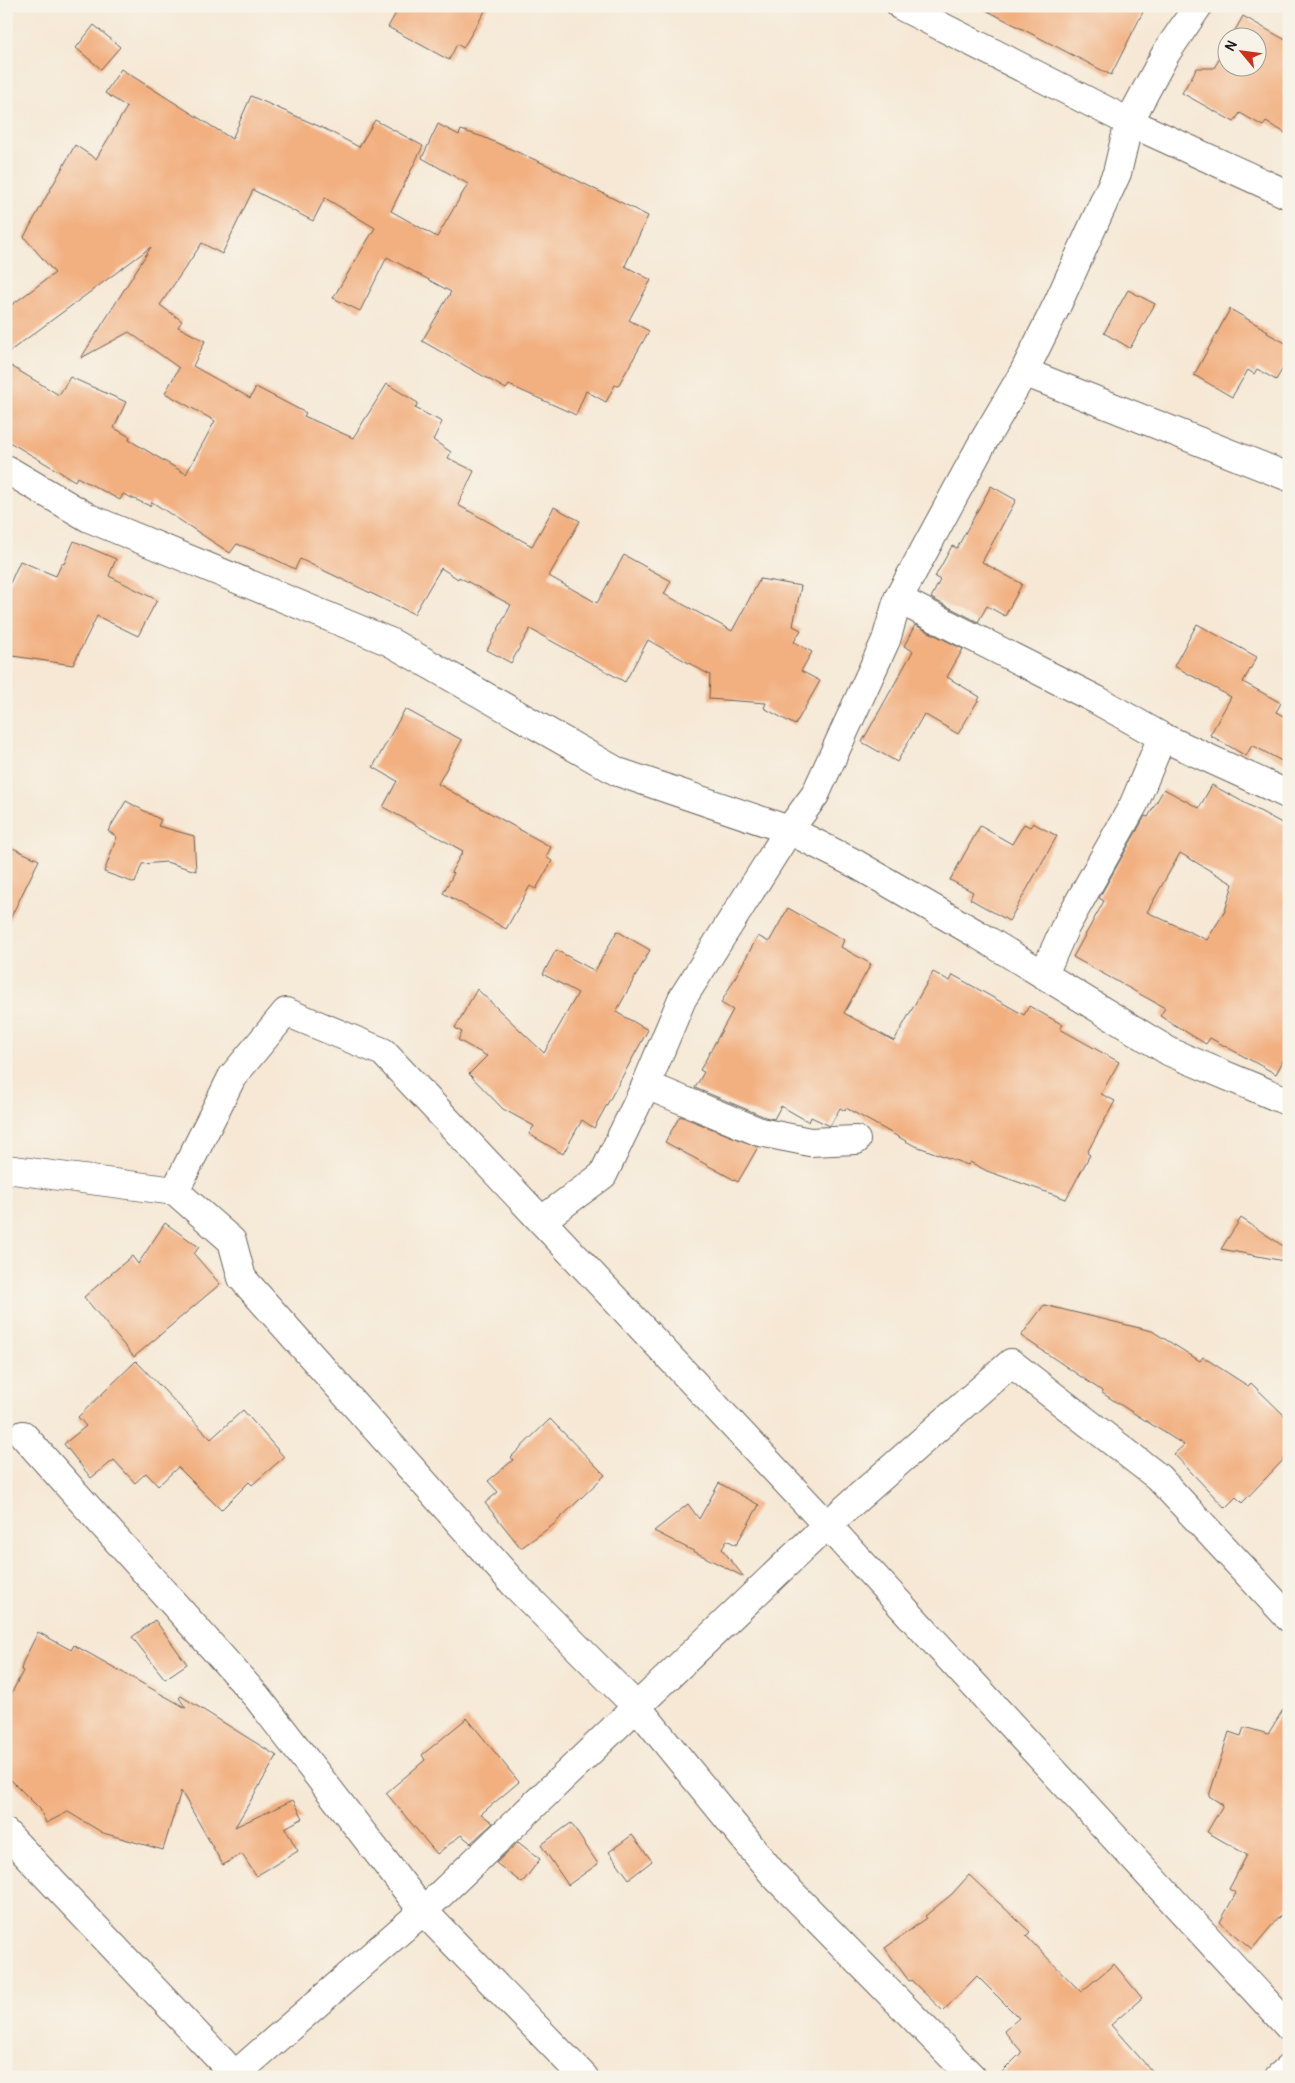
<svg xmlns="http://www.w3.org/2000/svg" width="1295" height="2083" viewBox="0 0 1295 2083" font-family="Pangolin,sans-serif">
	<rect width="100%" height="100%" fill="#f7f3e8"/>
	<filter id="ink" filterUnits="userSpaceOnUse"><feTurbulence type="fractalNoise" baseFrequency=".02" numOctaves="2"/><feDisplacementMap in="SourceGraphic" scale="10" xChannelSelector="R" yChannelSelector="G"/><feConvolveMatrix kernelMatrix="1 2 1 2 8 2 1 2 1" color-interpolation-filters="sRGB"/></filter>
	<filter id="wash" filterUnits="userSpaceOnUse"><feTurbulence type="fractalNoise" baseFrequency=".0096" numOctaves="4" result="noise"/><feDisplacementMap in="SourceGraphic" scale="20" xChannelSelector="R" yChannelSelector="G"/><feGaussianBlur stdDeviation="1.12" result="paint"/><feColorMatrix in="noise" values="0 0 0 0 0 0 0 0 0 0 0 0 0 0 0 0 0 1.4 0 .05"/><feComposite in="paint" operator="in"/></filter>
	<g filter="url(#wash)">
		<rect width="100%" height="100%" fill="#f6e8d5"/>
		<g id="blocks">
			<g fill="#f2b081" fill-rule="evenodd">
				<polygon points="400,6 488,6 463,48 457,44 449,60 388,27"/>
				<polygon points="978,6 1146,6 1111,75"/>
				<polygon points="1243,16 1289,42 1289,135 1266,122 1263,126 1240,113 1234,122 1182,93 1197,68 1214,68 1228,44 1228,68 1258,68 1258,38 1231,38"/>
				<polygon points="94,25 120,47 101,69 76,48"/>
				<polygon points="121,69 232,139 251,96 325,129 359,147 375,120 423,146 391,211 437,237 468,184 422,158 438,124 459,135 461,130 483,137 547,165 648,216 625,266 651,280 629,320 649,331 618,386 615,385 606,402 586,391 576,415 509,385 506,389 422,341 451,292 387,257 360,311 333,298 375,228 325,198 313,221 253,190 222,254 202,243 160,305 182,321 178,327 205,341 193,366 250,398 256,387 306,413 304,416 353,438 387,384 418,403 415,408 442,422 433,440 451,452 448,458 474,471 458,505 532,546 554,507 580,521 549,576 597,603 624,555 671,581 664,594 732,631 760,579 801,586 793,626 801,630 794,642 812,652 801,671 820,681 795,725 764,708 766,703 709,699 710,675 648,640 625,682 530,629 511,663 487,650 511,605 459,577 458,579 441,568 414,614 300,559 295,569 266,555 237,544 230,553 152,502 150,506 123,494 120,500 77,477 75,481 6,440 6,363 59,395 70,377 126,402 114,428 130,437 129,440 186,474 215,421 165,393 179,368 129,332 81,358 151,247 6,354 6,309 55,273 24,237 75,145 96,159 127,107 105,93"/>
				<polygon points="1128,290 1155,304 1130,348 1104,333"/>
				<polygon points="1230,309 1268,331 1267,333 1289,345 1289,358 1276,380 1257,369 1254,374 1248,370 1232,397 1194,375"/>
				<polygon points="991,486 1016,500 982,562 1022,584 1005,616 987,606 978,622 931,598 940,580 935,577 952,546 957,548"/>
				<polygon points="74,541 116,559 109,576 157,600 138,636 97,616 73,665 6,655 6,592 20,561 56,576 62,563 64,564"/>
				<polygon points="1197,624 1257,657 1243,682 1281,703 1276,712 1289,719 1289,765 1252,745 1246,756 1210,735 1231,697 1174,666"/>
				<polygon points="915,625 963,649 947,677 980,697 958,734 924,714 897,762 862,742 913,651 904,646"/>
				<polygon points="405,709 462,740 438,784 551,847 546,857 552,861 536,889 530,886 506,929 443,893 454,873 451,872 463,851 383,807 397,781 373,767"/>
				<path d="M 1212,785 L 1289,827 L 1289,1050 L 1276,1074 L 1210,1038 L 1206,1044 L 1160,1016 L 1165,1008 L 1073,957 L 1104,901 L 1099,898 L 1145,816 L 1148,817 L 1164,789 L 1199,808 ZM 1180,853 L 1233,884 L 1225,911 L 1207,940 L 1147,912 Z"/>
				<polygon points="126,801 161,820 158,826 194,836 196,871 166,862 142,864 135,883 104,872 117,837 108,831"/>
				<polygon points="1033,823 1057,836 1009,921 970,899 973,892 950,880 980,826 1012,844 1024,824 1030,827"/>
				<polygon points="6,845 39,860 6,927"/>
				<polygon points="788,908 844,940 841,947 871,964 844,1013 894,1041 933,972 950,981 953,975 1024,1015 1029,1006 1063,1025 1060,1029 1119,1062 1101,1094 1115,1101 1087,1153 1090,1155 1066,1199 987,1171 970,1162 968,1165 913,1145 846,1108 845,1111 840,1108 830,1126 811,1117 809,1122 781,1106 774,1119 765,1117 695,1088 704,1072 700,1070 733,1010 721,1003 758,936 769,942"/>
				<polygon points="617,931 650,950 616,1012 648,1030 594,1128 582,1120 563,1154 529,1134 534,1126 503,1109 469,1074 487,1056 458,1040 462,1032 455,1028 477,989 544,1053 578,993 543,974 556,950 595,971"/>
				<polygon points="680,1116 758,1147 738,1182 665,1142"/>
				<polygon points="1241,1218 1289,1250 1289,1262 1221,1249"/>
				<polygon points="165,1223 199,1247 194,1254 220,1284 134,1357 84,1297 132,1256 138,1264"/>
				<polygon points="1044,1305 1152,1331 1200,1361 1203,1357 1248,1386 1251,1383 1289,1420 1289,1454 1242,1503 1236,1497 1225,1508 1174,1454 1184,1445 1102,1393 1102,1391 1021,1336"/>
				<polygon points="136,1361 211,1439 243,1410 284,1457 252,1485 249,1482 221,1510 178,1467 158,1486 146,1473 135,1483 114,1460 91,1478 64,1444 86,1426 78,1417"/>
				<polygon points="550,1419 605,1475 553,1525 521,1548 485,1503 498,1492 488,1481 513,1460 511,1457"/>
				<polygon points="719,1483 759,1505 736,1545 727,1540 722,1549 744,1577 654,1531 688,1504 699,1519"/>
				<polygon points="155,1620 187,1664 165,1679 132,1637"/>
				<polygon points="38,1632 71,1650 74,1645 186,1708 179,1698 181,1696 277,1756 235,1827 293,1800 303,1818 285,1828 298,1851 256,1876 242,1854 223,1865 181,1791 163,1850 103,1833 68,1812 46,1823 40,1809 6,1775 6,1704 23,1671 21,1670 23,1662"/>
				<polygon points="1289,1700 1289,1905 1252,1949 1220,1922 1236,1893 1229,1889 1247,1855 1207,1832 1223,1805 1209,1796 1229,1732 1241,1736 1244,1727 1268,1734"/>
				<polygon points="467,1718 519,1782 481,1814 493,1823 471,1843 461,1835 437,1854 386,1793 425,1760 422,1755"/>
				<polygon points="571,1823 598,1864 568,1885 541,1845"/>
				<polygon points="632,1835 652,1861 629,1879 609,1852"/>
				<polygon points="518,1842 540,1859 522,1883 496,1863"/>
				<polygon points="969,1875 1030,1932 1026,1936 1081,1992 1114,1964 1142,1998 1111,2025 1157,2077 997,2077 1021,2053 1021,2051 1004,2031 1019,2018 977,1976 943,2011 911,1980 909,1981 885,1948 927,1918 925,1916 952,1894"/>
			</g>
		</g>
	</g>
	<g filter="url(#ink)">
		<use href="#blocks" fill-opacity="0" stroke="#68635d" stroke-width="1"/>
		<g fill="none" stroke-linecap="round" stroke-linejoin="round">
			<g stroke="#68635d" stroke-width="30">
				<g id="minor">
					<polyline points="901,6 1129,122 1289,195"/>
					<polyline points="1024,372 1289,477"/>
					<polyline points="6,469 89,518 390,642 618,772 789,830 856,864 977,934 1170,1052 1289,1102"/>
					<polyline points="898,599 1097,700 1162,737 1289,795"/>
					<polyline points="1044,974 1064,929 1134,804 1162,737"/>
					<polyline points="646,1085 760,1132 810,1142 856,1140"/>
					<polyline points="6,1169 175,1191 232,1241 242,1278 515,1585 638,1708 774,1875 972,2077"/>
					<polyline points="175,1191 232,1077 286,1012 383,1052 827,1525 1289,2027"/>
					<polyline points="542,1220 603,1175 646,1085 682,999 789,830 815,795 886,640 898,599 983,442 1024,372 1058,303 1117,173 1129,122 1166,53 1198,6"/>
					<polyline points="23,1435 257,1697 423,1911 584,2077"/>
					<polyline points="6,1833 235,2075 423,1911 827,1525 1011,1363 1158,1477 1289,1618"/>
					<polyline points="1279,2077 1289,2068"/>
				</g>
			</g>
			<use href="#minor" stroke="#fff" stroke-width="28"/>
		</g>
	</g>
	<rect width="1295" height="2083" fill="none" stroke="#f7f3e8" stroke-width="25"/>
	<g transform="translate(1242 52) rotate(299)"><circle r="24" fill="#f7f3e8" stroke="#9f9d96"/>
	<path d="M0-4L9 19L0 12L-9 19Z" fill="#c8321e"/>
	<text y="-8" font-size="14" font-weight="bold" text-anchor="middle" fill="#1c1c1c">N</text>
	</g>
</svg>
